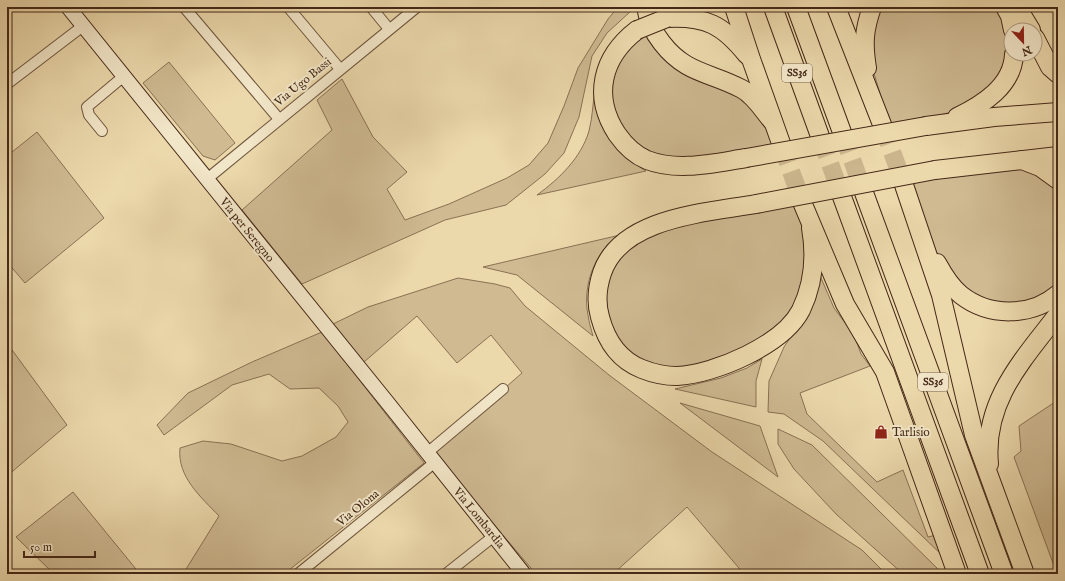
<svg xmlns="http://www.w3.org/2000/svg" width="1065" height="581" viewBox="0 0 1065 581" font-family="'IM FELL English',serif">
	<rect width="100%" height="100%" fill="#ebd8ab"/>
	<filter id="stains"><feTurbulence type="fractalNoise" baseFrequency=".005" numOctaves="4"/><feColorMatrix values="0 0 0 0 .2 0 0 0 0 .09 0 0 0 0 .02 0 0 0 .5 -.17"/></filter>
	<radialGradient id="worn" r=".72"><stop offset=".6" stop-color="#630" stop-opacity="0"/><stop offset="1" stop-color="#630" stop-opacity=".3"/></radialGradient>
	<g fill="#cfba92" stroke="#8a7154">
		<polygon points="618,7 632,7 631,11 607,33 592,56 579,117 564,153 545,174 506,205 445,220 302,284 242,210 332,130 317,100 342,79 373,137 407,172 387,189 405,220 449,204 507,178 529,165 548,143 564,106 578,68 608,19"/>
		<polygon points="879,7 998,7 1008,32 1009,52 995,86 952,112 890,127 870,60 870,31"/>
		<polygon points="644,32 683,72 706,84 736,93 761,116 776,147 743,154 659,160 623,136 610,101 614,65"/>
		<polygon points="169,62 235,143 215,160 203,156 143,83"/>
		<path d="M 596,82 C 598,128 607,145 646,171 L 537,195 C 559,179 581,158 589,131 C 593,116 593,98 596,82 Z"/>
		<polygon points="37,132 104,218 25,283 7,262 7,156"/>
		<polygon points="1007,167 1029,170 1058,186 1058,288 1026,305 983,303 945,270 936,251 911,181"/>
		<polygon points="796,203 806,233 808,270 795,309 763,342 677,372 634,361 606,327 604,283 613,263 628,247 676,225"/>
		<path d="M 620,235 C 595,250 582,286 588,315 C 589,322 591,329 593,336 L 517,275 L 483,267 Z"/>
		<polygon points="818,271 834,308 854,335 861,354 870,366 800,393 807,414 877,482 903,470 928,537 936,535 944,557 823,441 784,414 768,412 769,381 784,347 800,323"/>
		<polygon points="458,278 495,284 510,288 525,306 609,375 712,452 862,550 886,574 744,574 687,507 613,574 536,574 432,452 522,373 491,335 457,363 417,316 364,362 333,324 368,307"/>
		<path d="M 322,332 L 424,463 L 284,574 L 183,574 L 219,516 C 201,497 177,477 180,448 L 203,441 L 231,444 L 282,461 L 302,456 L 336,437 L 348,422 L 338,406 L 319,388 L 290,389 L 269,374 L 232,385 L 164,435 L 157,425 L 188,393 L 252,362 Z"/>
		<polygon points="7,343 67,425 7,476"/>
		<polygon points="762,359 756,381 756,407 675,389 721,378 747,368"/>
		<polygon points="1058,400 1058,574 1057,574 1014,457 1021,451 1019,426"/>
		<polygon points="680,403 760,426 778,477"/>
		<polygon points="778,429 812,445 943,574 903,574 836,514 794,469 778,444"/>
		<polygon points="73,492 140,574 54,574 16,537"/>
	</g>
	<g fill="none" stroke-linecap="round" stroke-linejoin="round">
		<g stroke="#cab58d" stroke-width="18" stroke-dasharray="18 9" stroke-linecap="butt">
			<polyline points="883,127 903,182"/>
			<polyline points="843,135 863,190"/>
			<polyline points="821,139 841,194"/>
			<polyline points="782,146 802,202"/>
		</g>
		<g stroke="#6e543c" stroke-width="12">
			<g id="street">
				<polyline points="184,7 279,119"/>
				<polyline points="288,7 340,69"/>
				<polyline points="371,7 389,29"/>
				<polyline points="7,84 83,26"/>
				<polyline points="102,131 89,115 87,107 124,76"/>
				<polyline points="207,179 417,7"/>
				<polyline points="427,453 503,389"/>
				<polyline points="298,574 434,463"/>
				<polyline points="446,574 494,536"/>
			</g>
		</g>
		<g stroke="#452817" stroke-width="16">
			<polyline id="secondary" points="68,7 387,402 524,574"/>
		</g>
		<g stroke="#452817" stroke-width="20">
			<g id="highway">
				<path d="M 646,7 C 648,20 654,33 662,43 C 686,74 710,72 742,89 C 755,96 764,112 773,122"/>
				<polyline points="734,7 751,59 782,146"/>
				<polyline points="773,7 821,139"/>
				<polyline points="796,7 843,135"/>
				<polyline points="836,7 883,127"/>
				<polyline points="1005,7 1010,16 1013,30"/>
				<polyline points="1017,7 1031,30"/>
				<path d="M 667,18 C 706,16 723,25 747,55"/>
				<path d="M 637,30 C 602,57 592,96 617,134 C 624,144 635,155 647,160 C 678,172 714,163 746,158"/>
				<polyline points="1035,38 1050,67 1058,74"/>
				<path d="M 867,68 C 863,43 864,30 872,7"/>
				<path d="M 957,117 C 982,105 1013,86 1014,54"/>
				<polyline points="926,126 994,117 1058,112"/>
				<polyline points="1022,160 1040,167 1058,180"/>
				<polyline points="935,170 1058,156"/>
				<polyline points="903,182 941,295 974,435 1025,574"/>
				<polyline points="863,190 1004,574"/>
				<polyline points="841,194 980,574"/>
				<polyline points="802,202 845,304 885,372 957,574"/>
				<path d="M 756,204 C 706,213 621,217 602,273 C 597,288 596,303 600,317 C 606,340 619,360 642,369 C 652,373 666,376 677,376 C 715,374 783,345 801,310 C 814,283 816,256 811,228"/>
				<path d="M 937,263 C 943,274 951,287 961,295 C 989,317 1031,317 1058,294"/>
				<path d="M 989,464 C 983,401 1023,360 1058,314"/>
			</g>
		</g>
		<use href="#street" stroke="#f2e6c8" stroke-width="10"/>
		<use href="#secondary" stroke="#f2e6c8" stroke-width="14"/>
		<use href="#highway" stroke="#ebd8ab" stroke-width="18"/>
		<g stroke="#452817" stroke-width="20" stroke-linecap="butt">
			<g id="highway-bridge">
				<polyline points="637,30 667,18"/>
				<polyline points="746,158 926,126"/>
				<polyline points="756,204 935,170"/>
			</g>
		</g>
		<use href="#highway-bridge" stroke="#ebd8ab" stroke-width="18"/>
	</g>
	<defs>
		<g id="shop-bare" transform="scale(1.08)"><path d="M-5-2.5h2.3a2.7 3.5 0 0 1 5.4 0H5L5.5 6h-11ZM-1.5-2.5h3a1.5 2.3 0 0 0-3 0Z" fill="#8f2418" stroke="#f2e6c8" stroke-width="2.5" paint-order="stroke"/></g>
	</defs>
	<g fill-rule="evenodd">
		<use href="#shop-bare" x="881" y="432"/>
	</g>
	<g text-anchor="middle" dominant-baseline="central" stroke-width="4" stroke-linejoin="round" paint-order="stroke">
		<g fill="#f2e6c8" stroke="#79614c" stroke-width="1">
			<rect x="782" y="64" width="30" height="18" rx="3"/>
			<rect x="918" y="373" width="30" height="18" rx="3"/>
		</g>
		<g font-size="11" font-weight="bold" fill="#452817">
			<text x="797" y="73">SS36</text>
			<text x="933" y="382">SS36</text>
		</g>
		<g font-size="12" fill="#452817" stroke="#f2e6c8">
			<text transform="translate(303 82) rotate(-39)">Via Ugo Bassi</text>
			<text transform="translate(247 230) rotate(51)">Via per Seregno</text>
			<text transform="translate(358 508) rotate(-39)">Via Olona</text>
			<text transform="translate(479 518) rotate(51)">Via Lombardia</text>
		</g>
		<g font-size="12" fill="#452817" stroke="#f2e6c8" text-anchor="start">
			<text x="892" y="432">Tarlisio</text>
		</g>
	</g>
	<rect width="1065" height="581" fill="none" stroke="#ebd8ab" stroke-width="24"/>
	<rect x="8" y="8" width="1049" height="565" fill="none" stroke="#452817" stroke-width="2"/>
	<rect x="12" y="12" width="1041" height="557" fill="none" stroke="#452817"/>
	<g transform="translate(1023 42) rotate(158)"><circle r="19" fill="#f2e6c8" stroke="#ad9a81"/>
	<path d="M0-3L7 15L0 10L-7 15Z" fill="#8f2418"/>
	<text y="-6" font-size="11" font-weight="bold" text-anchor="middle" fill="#452817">N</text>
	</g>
	<path d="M24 551v6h71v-6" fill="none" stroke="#452817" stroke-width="2"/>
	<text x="30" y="551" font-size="12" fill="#452817" stroke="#f2e6c8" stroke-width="3" paint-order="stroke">50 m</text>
	<rect width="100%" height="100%" filter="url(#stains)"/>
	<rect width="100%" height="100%" fill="url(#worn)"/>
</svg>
